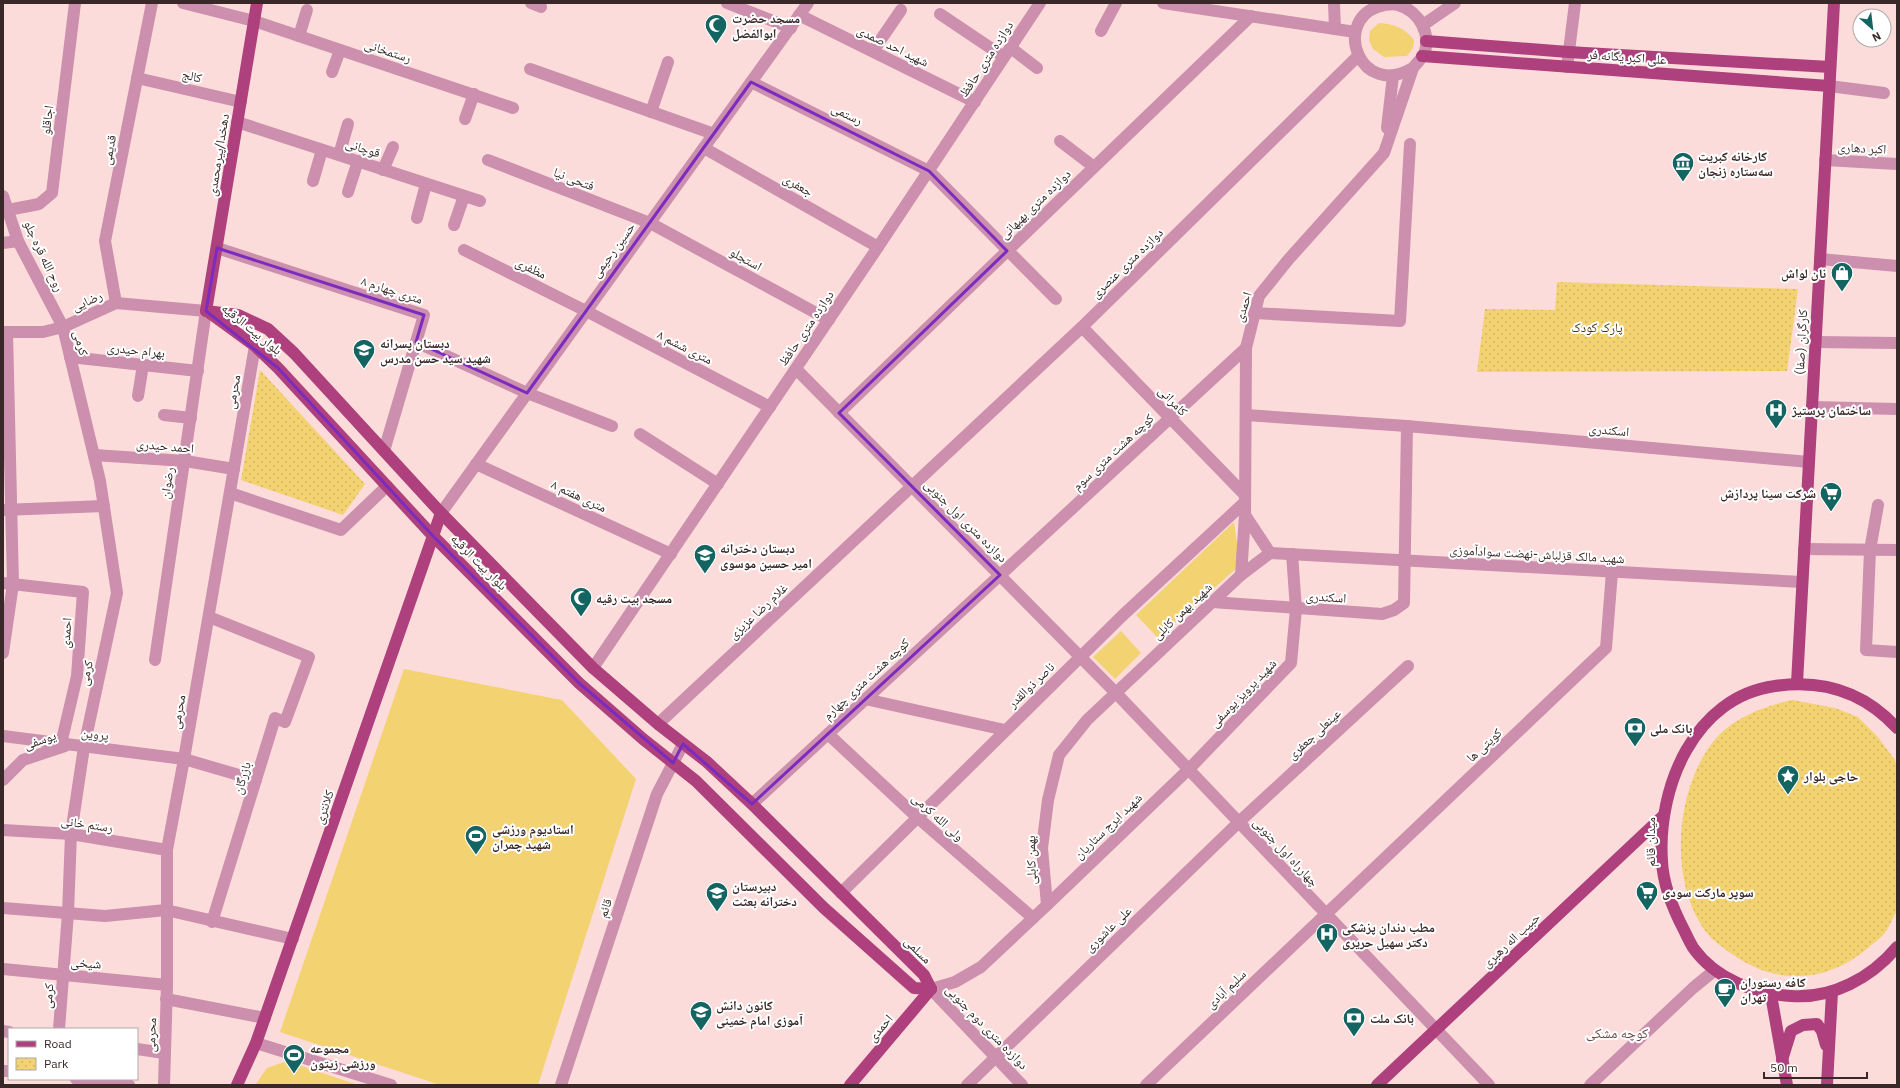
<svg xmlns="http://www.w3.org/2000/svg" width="1900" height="1088" viewBox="0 0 1900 1088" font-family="'IBM Plex Sans','Noto Naskh Arabic',sans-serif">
	<defs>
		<pattern id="park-dots" width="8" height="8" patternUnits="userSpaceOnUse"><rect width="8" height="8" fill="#f3d271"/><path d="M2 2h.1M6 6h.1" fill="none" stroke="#d1b462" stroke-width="1.8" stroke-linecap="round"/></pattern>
	</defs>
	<rect width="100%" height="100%" fill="#fcdcda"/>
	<g fill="#f3d271">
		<path d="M 1379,23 C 1395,24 1404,28 1414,40 L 1413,48 L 1407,56 L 1384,57 L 1373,49 L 1369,40 L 1370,31 Z"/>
		<polygon points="1234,522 1240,565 1158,638 1136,615"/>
		<polygon points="1121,631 1141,653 1115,679 1093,657"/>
		<polygon points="404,669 562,700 636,779 538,1085 440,1085 280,1032"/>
		<polygon points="287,1061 358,1085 255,1085 267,1068"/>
	</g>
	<g fill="url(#park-dots)">
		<polygon points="1557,282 1798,289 1787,371 1477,372 1485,309 1555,310"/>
		<polygon points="260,370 365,484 343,515 241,480"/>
		<path d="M 1792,700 L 1835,708 L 1858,717 L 1877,736 L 1895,760 L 1897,767 L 1896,912 C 1892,919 1889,928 1884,934 C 1880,939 1873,943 1868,948 C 1827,983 1777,986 1732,954 C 1720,946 1707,936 1700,923 C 1668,870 1677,780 1719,735 C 1738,716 1766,706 1792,700 Z"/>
	</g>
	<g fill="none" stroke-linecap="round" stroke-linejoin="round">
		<g stroke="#cc8fad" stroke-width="12">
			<polyline points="183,3 254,21 513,108"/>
			<polyline points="531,3 541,7"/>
			<polyline points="727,3 791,28"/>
			<polyline points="1163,3 1355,32"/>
			<polyline points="1334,3 1335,29"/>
			<polyline points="940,14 1004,57"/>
			<polyline points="799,15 975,102"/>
			<polyline points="1423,25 1455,3"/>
			<polyline points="1101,31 1116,3"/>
			<polyline points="299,36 307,10"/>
			<polyline points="1011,48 1037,68"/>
			<polyline points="873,51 901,10"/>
			<polyline points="1567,67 1575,3"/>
			<polyline points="530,69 714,134"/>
			<polyline points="332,72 340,50"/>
			<polyline points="137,78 241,102"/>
			<polyline points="751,82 929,171 1056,299"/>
			<polyline points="1829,86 1884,93"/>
			<polyline points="651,112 668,62"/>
			<polyline points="465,119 474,94"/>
			<polyline points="237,122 480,201"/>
			<polyline points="1387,128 1393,76"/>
			<polyline points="1060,141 1094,167"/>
			<polyline points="704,148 878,247"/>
			<polyline points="339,155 348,124"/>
			<polyline points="488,160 650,223 829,320"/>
			<polyline points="1825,160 1897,164"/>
			<polyline points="383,170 393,147"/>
			<polyline points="313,181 322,150"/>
			<polyline points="348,192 358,161"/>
			<polyline points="3,196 18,241 63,327 100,481 117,593 84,747 71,834 68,913 59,1029"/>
			<polyline points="8,210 39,204 52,193 75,3"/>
			<polyline points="417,218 426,184"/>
			<polyline points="454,225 464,196"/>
			<polyline points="3,243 18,241"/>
			<polyline points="217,248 424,315 384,451"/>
			<polyline points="464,250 586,311 770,407"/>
			<polyline points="1820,259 1897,266"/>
			<polyline points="116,303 105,241 152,3"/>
			<polyline points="1254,313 1400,321 1410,144"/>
			<polyline points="1082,327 1244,494"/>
			<polyline points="3,332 43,332 63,327 116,303 206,311 155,660"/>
			<polyline points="416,342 527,393 612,426"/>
			<polyline points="1815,342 1897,343"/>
			<polyline points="70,357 198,371"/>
			<polyline points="796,369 1116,693 1489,1085"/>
			<polyline points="138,396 143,365"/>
			<polyline points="1812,407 1897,409"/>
			<polyline points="839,413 1251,16"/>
			<polyline points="164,415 191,418"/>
			<polyline points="1246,415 1407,426"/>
			<polyline points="640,434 718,484"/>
			<polyline points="94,455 185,461 234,469"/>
			<polyline points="476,464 671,554"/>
			<polyline points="230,493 341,530 387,486"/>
			<polyline points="1878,505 1870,550 1866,650 1897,652"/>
			<polyline points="3,510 104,506"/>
			<polyline points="441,513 808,3"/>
			<polyline points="1245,515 1270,553"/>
			<polyline points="1804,549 1897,550"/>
			<polyline points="1270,553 1802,582"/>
			<path d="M 1241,575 L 1245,515 L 1246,348 L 1259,296 L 1288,260 L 1384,153 L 1413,68 C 1416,64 1420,60 1423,56 C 1433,35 1419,11 1398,5 C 1391,3 1384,5 1377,7 C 1333,23 1360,99 1413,68"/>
			<polyline points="3,583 83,592 77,676 61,744"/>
			<polyline points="1212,602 1382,614 1394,610 1404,603 1407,426 1809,462"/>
			<polyline points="209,617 309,657 285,722 275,718 212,922"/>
			<polyline points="3,653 13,584 7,332"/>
			<polyline points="593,668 878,247 1040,3"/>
			<polyline points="865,699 1005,730"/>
			<polyline points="658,724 1082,327 1358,56"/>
			<polyline points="828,734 917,817 1033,918"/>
			<polyline points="3,736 184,759 256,780"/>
			<polyline points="3,780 23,760 65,746"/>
			<polyline points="752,804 1246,348"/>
			<polyline points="3,830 71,834 167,850"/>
			<polyline points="841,893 1122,616 1245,502"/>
			<polyline points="1047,905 1189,769 1291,663 1296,609 1292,554"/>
			<polyline points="3,908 105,916 166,910 293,939"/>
			<polyline points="3,969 167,985"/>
			<polyline points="166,999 265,1018"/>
			<polyline points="3,1031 9,1032"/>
			<polyline points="256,1043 391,1085"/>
			<polyline points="137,1049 164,1053"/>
			<polyline points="3,1071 9,1071"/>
			<polyline points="76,1079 129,1085"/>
			<polyline points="164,1085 167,985 167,850 184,759 255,346"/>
			<polyline points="561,1085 657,794 683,744"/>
			<polyline points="967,1085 1239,822 1408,666"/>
			<polyline points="1022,1085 931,989 955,982 981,967 1047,905 1042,848 1048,800 1059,755 1087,720 1241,575 1270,553"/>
			<polyline points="1146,1085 1606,648 1612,572"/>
			<polyline points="1590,1085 1693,988 1715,970"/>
		</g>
		<g stroke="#ae407e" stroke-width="12">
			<polyline points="1426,41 1568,52 1830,67"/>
			<polyline points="1422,56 1829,86"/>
			<polyline points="206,311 238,315 268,329 294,353 441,513 593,668 658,724 707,762 752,804 924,975 931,989"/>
			<polyline points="206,311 257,3"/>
			<polyline points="207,311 255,346 278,368 433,536 579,683 643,739 696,781 824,908 914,988 931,989"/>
			<polyline points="1797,683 1834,3"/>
			<path d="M 1897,728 C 1864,692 1823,679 1775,686 C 1694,697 1657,788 1662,861 C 1663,885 1673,909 1684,930 C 1687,936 1690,943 1694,949 C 1716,979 1755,994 1791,996 C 1832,999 1871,978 1897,947"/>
			<polyline points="1771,995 1787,1085"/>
			<polyline points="1782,1060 1791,1031 1803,1025 1817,1024 1822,1031 1826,1045"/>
			<polyline points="237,1085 256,1043 441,513"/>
			<polyline points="850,1085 931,989"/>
			<polyline points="1377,1085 1663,816"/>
			<polyline points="1827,1085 1832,992"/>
		</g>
	</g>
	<path fill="none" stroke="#7b2cbf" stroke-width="3" stroke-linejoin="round" d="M 751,82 L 929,171 L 1007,251 L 839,413 L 1000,575 L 752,804 L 683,744 L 673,763 L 579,683 L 433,536 L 278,368 L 206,311 L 217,248 L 424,315 L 416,342 L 527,393 Z"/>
	<defs>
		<g id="mosque-pin" transform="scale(1.15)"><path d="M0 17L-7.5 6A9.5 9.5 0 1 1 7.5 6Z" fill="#146462" stroke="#fff"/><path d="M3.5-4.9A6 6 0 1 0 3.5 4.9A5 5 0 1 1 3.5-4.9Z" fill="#fff"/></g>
		<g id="museum-pin" transform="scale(1.15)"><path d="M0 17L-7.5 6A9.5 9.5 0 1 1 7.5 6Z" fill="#146462" stroke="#fff"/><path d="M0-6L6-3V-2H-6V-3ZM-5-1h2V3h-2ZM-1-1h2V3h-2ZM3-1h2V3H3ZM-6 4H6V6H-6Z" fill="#fff"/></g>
		<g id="shop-pin" transform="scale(1.15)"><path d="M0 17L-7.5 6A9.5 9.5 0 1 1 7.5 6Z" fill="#146462" stroke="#fff"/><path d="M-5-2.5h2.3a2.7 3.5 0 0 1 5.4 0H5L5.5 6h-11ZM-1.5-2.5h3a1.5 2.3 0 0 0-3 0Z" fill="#fff"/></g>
		<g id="school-pin" transform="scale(1.15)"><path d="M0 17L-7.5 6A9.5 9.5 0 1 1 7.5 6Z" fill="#146462" stroke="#fff"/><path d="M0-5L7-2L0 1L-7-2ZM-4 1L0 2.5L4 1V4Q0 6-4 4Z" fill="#fff"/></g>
		<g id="hospital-pin" transform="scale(1.15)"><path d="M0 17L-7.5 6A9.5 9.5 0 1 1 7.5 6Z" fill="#146462" stroke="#fff"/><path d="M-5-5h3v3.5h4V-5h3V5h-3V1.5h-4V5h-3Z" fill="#fff"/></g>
		<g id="supermarket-pin" transform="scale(1.15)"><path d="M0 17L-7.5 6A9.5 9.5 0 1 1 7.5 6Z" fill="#146462" stroke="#fff"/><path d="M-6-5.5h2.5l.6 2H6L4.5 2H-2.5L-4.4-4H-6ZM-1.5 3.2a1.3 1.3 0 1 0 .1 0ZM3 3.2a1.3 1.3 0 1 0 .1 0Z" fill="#fff"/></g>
		<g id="bank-pin" transform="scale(1.15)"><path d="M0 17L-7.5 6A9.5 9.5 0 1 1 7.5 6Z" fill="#146462" stroke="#fff"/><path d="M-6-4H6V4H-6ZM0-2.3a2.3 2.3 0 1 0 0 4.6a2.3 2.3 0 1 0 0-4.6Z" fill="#fff"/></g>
		<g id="sight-pin" transform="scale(1.15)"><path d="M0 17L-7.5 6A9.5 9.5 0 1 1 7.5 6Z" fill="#146462" stroke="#fff"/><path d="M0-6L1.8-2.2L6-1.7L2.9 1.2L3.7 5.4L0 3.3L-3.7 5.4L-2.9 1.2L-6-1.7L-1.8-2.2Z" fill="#fff"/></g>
		<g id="stadium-pin" transform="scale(1.15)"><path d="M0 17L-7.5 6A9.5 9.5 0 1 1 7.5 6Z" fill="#146462" stroke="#fff"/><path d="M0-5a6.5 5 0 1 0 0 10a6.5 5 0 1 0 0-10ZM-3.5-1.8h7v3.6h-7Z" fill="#fff"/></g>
		<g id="cafe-pin" transform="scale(1.15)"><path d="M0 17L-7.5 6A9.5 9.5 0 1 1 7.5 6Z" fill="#146462" stroke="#fff"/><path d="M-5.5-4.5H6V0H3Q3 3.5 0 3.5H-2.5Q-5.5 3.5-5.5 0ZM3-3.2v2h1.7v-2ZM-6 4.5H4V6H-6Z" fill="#fff"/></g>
	</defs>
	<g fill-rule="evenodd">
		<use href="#mosque-pin" x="716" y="25"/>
		<use href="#museum-pin" x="1683" y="163"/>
		<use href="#shop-pin" x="1842" y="273"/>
		<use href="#school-pin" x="364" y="350"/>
		<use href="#hospital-pin" x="1776" y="410"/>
		<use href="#supermarket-pin" x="1831" y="493"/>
		<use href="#school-pin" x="705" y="555"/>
		<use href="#mosque-pin" x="581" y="598"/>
		<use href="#bank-pin" x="1635" y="728"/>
		<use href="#sight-pin" x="1788" y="776"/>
		<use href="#stadium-pin" x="476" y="836"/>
		<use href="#supermarket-pin" x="1647" y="892"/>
		<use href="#school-pin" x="717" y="893"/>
		<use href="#hospital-pin" x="1327" y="934"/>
		<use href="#cafe-pin" x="1725" y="989"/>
		<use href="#school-pin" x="701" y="1012"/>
		<use href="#bank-pin" x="1354" y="1018"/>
		<use href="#stadium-pin" x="294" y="1055"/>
	</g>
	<g text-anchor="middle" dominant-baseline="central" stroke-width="4" stroke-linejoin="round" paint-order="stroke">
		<g font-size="13" font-weight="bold" fill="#382928" stroke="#fff" text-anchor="start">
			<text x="732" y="18">مسجد حضرت<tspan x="732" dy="15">ابوالفضل</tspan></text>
			<text x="1698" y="156">کارخانه کبریت<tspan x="1698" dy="15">سه‌ستاره زنجان</tspan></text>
			<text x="1826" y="273" text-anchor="end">نان لواش</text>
			<text x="380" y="343">دبستان پسرانه<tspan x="380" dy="15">شهید سید حسن مدرس</tspan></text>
			<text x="1792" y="410">ساختمان پرستیژ</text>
			<text x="1816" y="493" text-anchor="end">شرکت سینا پردازش</text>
			<text x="720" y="548">دبستان دخترانه<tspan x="720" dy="15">امیر حسین موسوی</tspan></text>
			<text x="596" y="598">مسجد بیت رقیه</text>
			<text x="1650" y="728">بانک ملی</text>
			<text x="1804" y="776">حاجی بلوار</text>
			<text x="492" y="829">استادیوم ورزشی<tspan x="492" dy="15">شهید چمران</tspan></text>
			<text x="732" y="886">دبیرستان<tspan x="732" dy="15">دخترانه بعثت</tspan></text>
			<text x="1662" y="892">سوپر مارکت سودی</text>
			<text x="1342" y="927">مطب دندان پزشکی<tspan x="1342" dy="15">دکتر سهیل حریری</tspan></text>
			<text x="1740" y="982">کافه رستوران<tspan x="1740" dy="15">تهران</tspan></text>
			<text x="716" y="1005">کانون دانش<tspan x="716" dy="15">آموزی امام خمینی</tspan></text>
			<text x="1370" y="1018">بانک ملت</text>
			<text x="310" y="1048">مجموعه<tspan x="310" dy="15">ورزشی زیتون</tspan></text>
		</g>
		<g font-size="13" fill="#382928" stroke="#fff">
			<text transform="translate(893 46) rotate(26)">شهید احد صمدی</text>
			<text transform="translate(388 51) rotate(18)">رستمخانی</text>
			<text transform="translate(1627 57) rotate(4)">علی اکبر یگانه فر</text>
			<text transform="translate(986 59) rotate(-57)">دوازده متری حافظ</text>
			<text transform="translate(192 76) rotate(13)">کالج</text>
			<text transform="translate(847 114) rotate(26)">رستمی</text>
			<text transform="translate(47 120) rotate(-83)">اجاقلو</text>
			<text transform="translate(363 148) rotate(18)">قوچانی</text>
			<text transform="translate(1862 148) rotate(3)">اکبر دهاری</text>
			<text transform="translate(109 150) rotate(-79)">قدیمی</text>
			<text transform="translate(218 155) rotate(-81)">دهخدا/پیرمحمدی</text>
			<text transform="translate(574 179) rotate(21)">فتحی نیا</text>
			<text transform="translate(798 185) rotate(30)">جعفری</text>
			<text transform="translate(1035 204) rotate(-44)">دوازده متری بهبهانی</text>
			<text transform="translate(613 250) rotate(-54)">حسین رحیمی</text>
			<text transform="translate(44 256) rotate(65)">روح الله قره جلو</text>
			<text transform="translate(746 259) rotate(29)">استجلو</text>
			<text transform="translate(1127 263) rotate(-44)">دوازده متری عنصری</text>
			<text transform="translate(531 268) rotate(26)">مظفری</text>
			<text transform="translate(392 290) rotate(18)">۸ متری چهارم</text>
			<text transform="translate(87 301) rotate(-24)">رضایی</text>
			<text transform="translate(1243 307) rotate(-72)">احمدی</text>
			<text transform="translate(806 328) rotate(-56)">دوازده متری حافظ</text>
			<text transform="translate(252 329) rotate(39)">بلوار بیت الرقیه</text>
			<text transform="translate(1801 342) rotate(-87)">کارگران (صفا)</text>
			<text transform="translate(81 343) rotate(76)">کرمی</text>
			<text transform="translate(685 347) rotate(27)">۸ متری ششم</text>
			<text transform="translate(136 350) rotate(6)">بهرام حیدری</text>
			<text transform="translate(233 392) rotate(-80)">محرمی</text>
			<text transform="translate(1173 401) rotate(46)">کامرانی</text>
			<text transform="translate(1609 430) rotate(5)">اسکندری</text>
			<text transform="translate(165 446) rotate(5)">احمد حیدری</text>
			<text transform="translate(1113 452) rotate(-43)">کوچه هشت متری سوم</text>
			<text transform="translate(167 483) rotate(-81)">رضوان</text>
			<text transform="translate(579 496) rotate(25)">۸ متری هفتم</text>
			<text transform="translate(966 521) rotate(45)">دوازده متری اول جنوبی</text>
			<text transform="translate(1537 554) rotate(3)">شهید مالک قزلباش-نهضت سوادآموزی</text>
			<text transform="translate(479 562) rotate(45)">بلوار بیت الرقیه</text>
			<text transform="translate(1326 597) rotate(3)">اسکندری</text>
			<text transform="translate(758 611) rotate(-43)">غلام رضا عزیزی</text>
			<text transform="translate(1182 611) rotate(-43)">شهید بهمن کابلی</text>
			<text transform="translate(66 633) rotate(-86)">احمدی</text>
			<text transform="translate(86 673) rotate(-78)">کرمی</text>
			<text transform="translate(866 679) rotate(-43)">کوچه هشت متری چهارم</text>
			<text transform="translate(1031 685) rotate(-44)">ناصر ذوالقدر</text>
			<text transform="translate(1243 693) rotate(-46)">شهید پرویز یوسفی</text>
			<text transform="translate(178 712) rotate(-80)">محرمی</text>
			<text transform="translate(95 734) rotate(7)">پروین</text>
			<text transform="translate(1314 734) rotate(-43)">عینعلی جعفری</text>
			<text transform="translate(40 740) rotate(-18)">یوسفی</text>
			<text transform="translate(1484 745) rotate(-43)">کویتی ها</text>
			<text transform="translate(242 778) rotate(-73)">بازرگان</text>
			<text transform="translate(324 807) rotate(-71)">کلانتری</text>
			<text transform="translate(938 817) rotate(42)">ولی الله کرمی</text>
			<text transform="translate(87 824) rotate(8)">رستم خانی</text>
			<text transform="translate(1108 826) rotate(-44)">شهید ایرج ستاریان</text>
			<text transform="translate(1650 842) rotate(-90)">میدان قائم</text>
			<text transform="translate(1286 852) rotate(47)">چهارراه اول جنوبی</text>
			<text transform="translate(1031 860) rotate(-91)">بهمن کابلی</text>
			<text transform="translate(605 908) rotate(-72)">قائم</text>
			<text transform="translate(1108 929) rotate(-44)">علی عاشوری</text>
			<text transform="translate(1511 940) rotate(-43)">حبیب اله رهبری</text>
			<text transform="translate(918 950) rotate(45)">مسلمی</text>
			<text transform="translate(86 963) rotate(4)">شیخی</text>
			<text transform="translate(1226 989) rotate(-44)">سلیم آبادی</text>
			<text transform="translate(48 996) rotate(-85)">کرمی</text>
			<text transform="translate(987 1027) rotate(46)">دوازده متری دوم جنوبی</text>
			<text transform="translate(880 1028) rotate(-50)">احمدی</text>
			<text transform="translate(151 1035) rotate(-88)">محرمی</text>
		</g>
		<g font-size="13" fill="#44370b" stroke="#fff">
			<text x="1597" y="327">پارک کودک</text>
		</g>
		<g font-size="14" fill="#6c4b4a" stroke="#fff">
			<text x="1617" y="1033">کوچه مشکی</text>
		</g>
	</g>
	<rect width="1900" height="1088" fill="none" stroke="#382928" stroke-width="8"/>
	<rect x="8" y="1028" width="130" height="52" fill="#ffffff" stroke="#afa9a9"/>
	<rect x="16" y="1041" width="20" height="6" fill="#ae407e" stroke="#afa9a9"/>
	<text x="44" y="1048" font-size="12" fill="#382928">Road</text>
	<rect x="16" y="1058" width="20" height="12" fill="url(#park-dots)" stroke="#afa9a9"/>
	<text x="44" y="1068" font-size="12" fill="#382928">Park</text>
	<g transform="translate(1872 28) rotate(152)"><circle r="19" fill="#ffffff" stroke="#afa9a9"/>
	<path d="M0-3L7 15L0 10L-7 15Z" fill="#146462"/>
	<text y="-6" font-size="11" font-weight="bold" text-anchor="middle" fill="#382928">N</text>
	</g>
	<path d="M1764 1072v6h103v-6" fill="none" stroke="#382928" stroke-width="2"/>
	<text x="1770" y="1072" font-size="12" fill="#382928" stroke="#ffffff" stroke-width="3" paint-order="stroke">50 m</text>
</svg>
